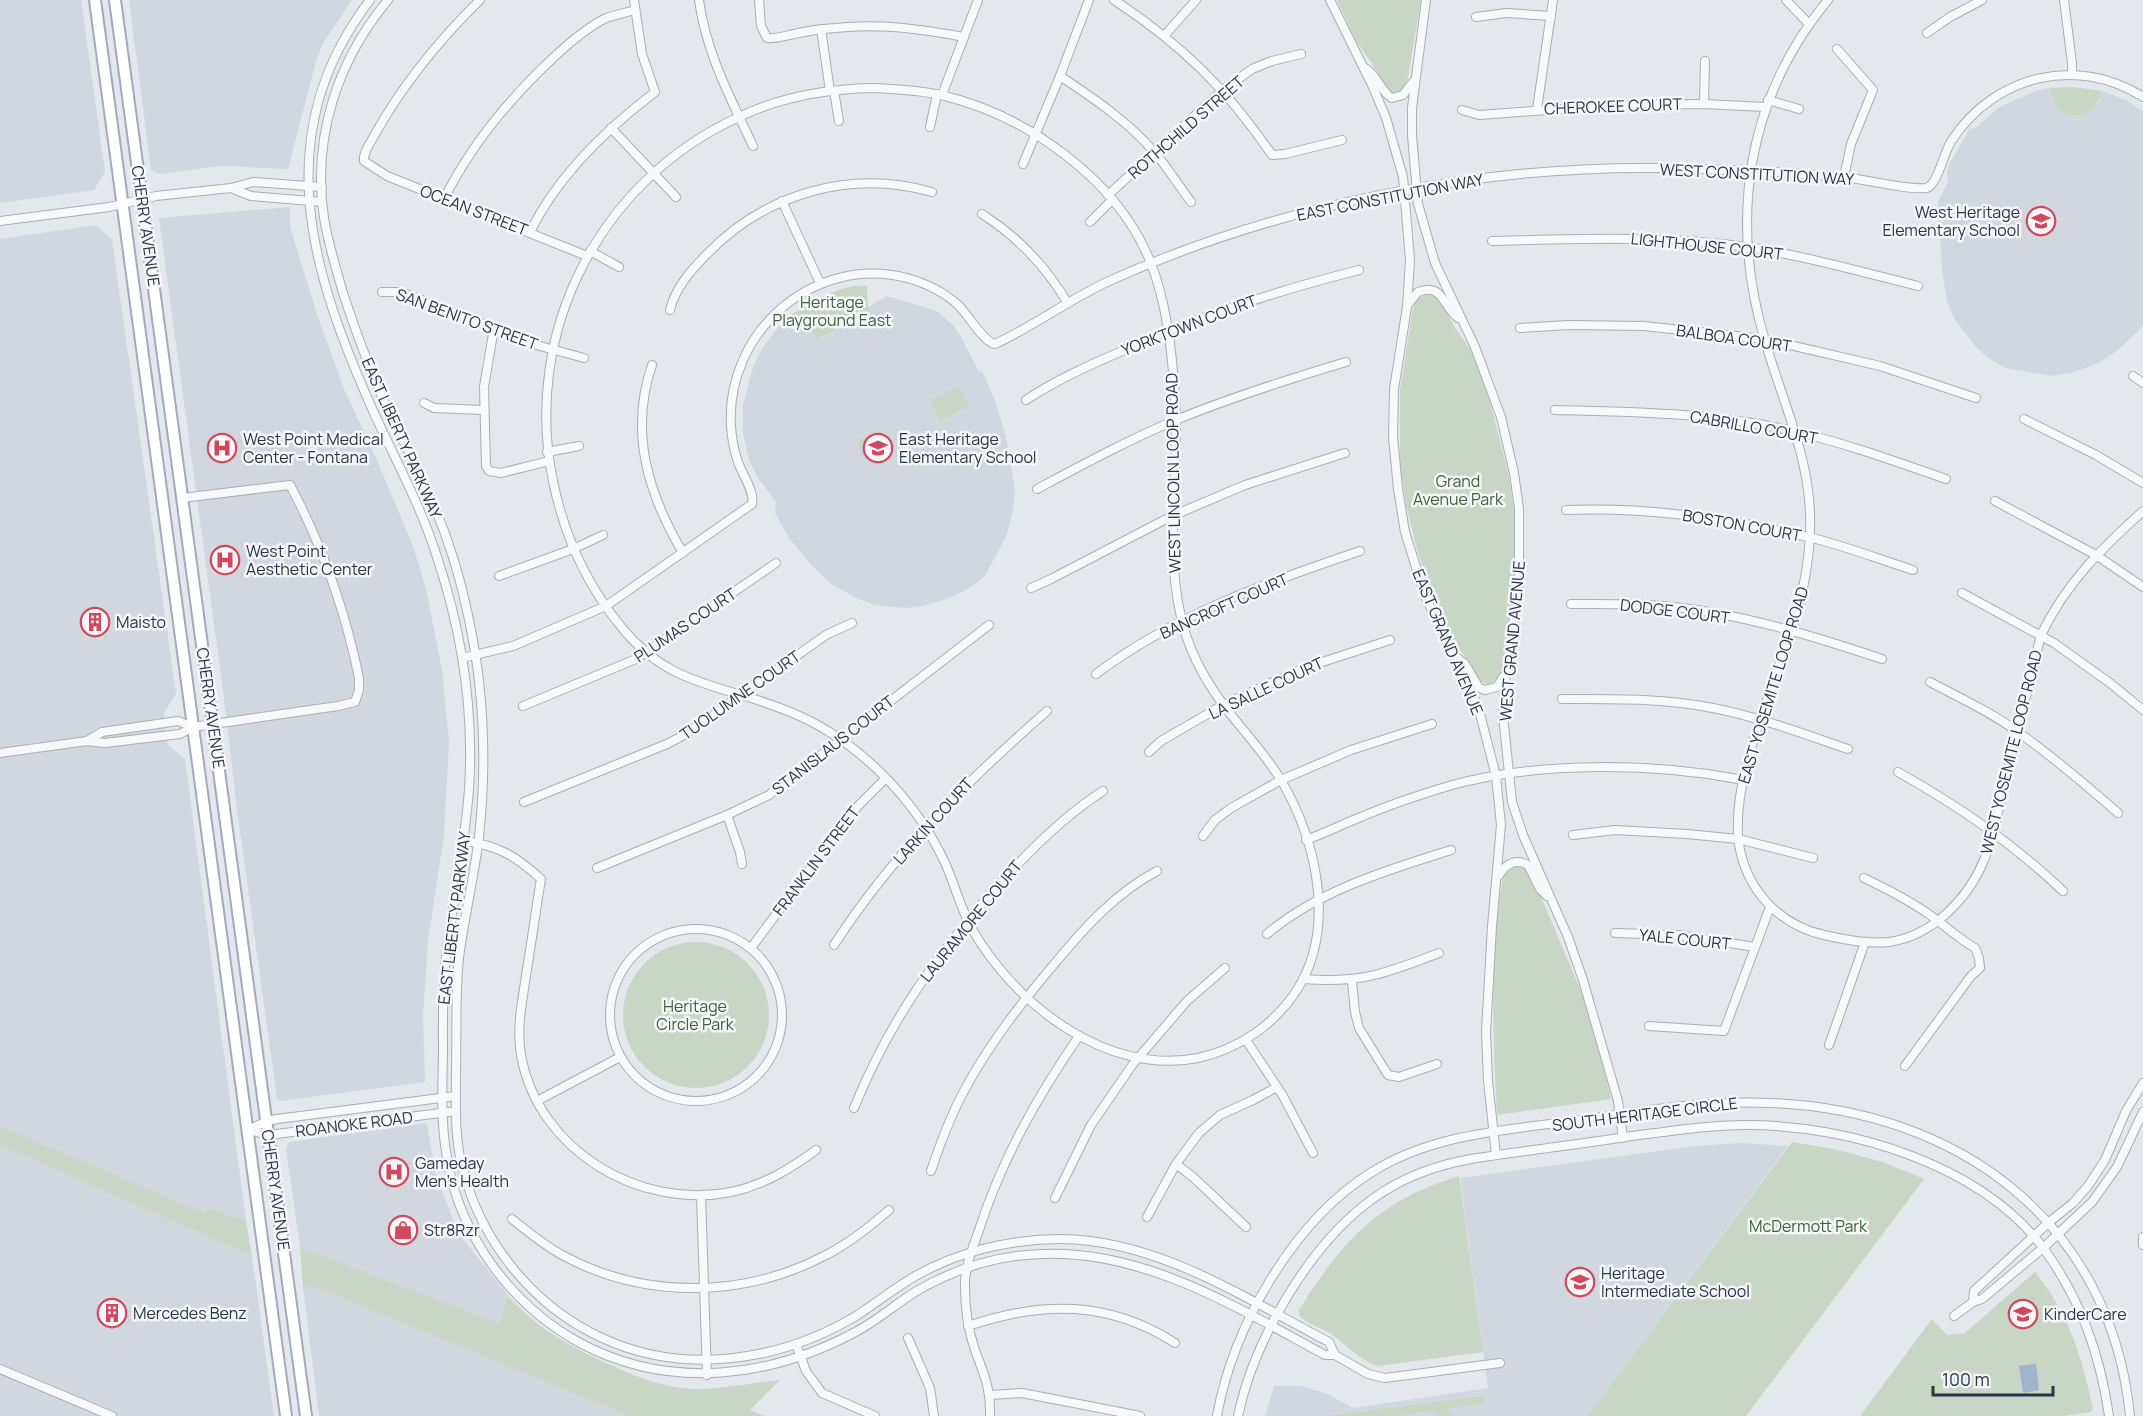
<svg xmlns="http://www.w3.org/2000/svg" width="2143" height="1416" viewBox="0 0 2143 1416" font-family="Manrope,sans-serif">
	<rect width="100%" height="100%" fill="#e4e7ec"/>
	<g fill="#d2d6de">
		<polygon points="0,0 81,0 105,172 94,190 0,203"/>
		<polygon points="129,0 352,0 323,43 316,61 288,169 221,166 160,174 151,170"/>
		<polygon points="2049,88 2056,107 2074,115 2085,114 2099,102 2102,91 2126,100 2143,111 2143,326 2117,351 2098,363 2074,372 2052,376 2005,368 1987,357 1976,347 1955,320 1947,301 1942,270 1938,202 1948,182 1947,172 1949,165 1970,128 1973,129 1978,126 1998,108 2010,102 2039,90"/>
		<polygon points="290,207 290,227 317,314 344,389 375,456 413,546 426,589 442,670 449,742 444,835 428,941 423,1015 425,1082 280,1101 277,1098 237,810 224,698 159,218"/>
		<polygon points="96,225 112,240 176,694 164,713 168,745 185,759 246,1221 208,1208 205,1213 0,1126 0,239"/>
		<polygon points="887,296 937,311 954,326 961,337 979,372 982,371 995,400 1006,437 1015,489 1013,511 1006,537 984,577 966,590 947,599 922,606 905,608 875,605 858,599 831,584 812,566 790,539 775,513 776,502 758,478 749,460 743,433 743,405 753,367 762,349 775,331 791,315 819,339 871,312 868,307"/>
		<polygon points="427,1123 435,1171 458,1233 508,1295 499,1323 300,1247 286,1149 289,1142"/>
		<polygon points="1742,1143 1788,1146 1587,1416 1265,1416 1274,1386 1301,1386 1325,1393 1354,1408 1488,1388 1460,1178 1696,1146"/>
		<polygon points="0,1145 252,1256 274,1416 0,1416"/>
		<polygon points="303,1287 312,1287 323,1290 629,1416 319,1416"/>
	</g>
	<g fill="#c9d6c5">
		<polygon points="1337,0 1421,0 1407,83 1402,91 1392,92 1384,86 1371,62 1356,41"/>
		<path d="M 2073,87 L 2102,91 C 2095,115 2077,123 2056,107 L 2049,88 Z"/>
		<path d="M 854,286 L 867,286 L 868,307 L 871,312 L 818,339 L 791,315 C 811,301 830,291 854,286 Z"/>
		<polygon points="1426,294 1431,294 1440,299 1455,328 1472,351 1487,390 1509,476 1514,511 1515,576 1500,676 1490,685 1476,680 1463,654 1446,633 1418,553 1406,505 1400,465 1400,390 1413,308 1417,299"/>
		<polygon points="959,386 969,405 940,421 930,401"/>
		<polygon points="871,434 880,450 864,458 857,442"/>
		<path d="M 1516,866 L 1526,869 L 1535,883 L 1584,998 L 1599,1048 L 1611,1099 L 1497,1115 C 1493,1036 1489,956 1503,877 L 1510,869 Z"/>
		<circle cx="696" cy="1015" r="73"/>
		<polygon points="0,1126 205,1213 208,1208 246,1221 252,1256 0,1145"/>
		<polygon points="1792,1142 1834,1149 1883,1162 1924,1179 1746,1416 1587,1416"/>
		<path d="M 1459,1176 L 1483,1352 L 1378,1366 C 1359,1360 1348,1346 1331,1334 C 1321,1327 1307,1325 1299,1315 L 1299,1310 C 1342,1241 1379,1200 1459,1176 Z"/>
		<path d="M 300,1247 L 499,1323 L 508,1296 C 538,1330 576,1350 618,1368 C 642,1379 666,1388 693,1389 C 721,1389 752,1383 780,1380 L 750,1410 L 764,1416 L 629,1416 L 323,1290 L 312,1287 L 303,1287 Z"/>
		<path d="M 2035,1272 C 2068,1312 2083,1359 2093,1409 L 2091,1412 L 2064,1416 L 1860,1416 L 1932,1319 L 1947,1335 L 1965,1333 Z"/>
		<polygon points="1483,1396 1484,1403 1446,1409 1453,1416 1440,1416 1433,1412 1424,1412 1394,1416 1328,1416"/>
	</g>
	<polygon fill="#9fb4cc" points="2036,1364 2039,1390 2023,1393 2019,1366"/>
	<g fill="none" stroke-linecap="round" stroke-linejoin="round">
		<g stroke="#a9aeb7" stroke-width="10">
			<g id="minor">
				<path d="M 370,0 C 267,135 311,272 374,413 C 396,461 421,506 437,557 C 462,632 474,710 469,789 C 465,845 453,900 446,956 C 442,990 443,1023 443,1057 C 442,1091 441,1125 447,1158 C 460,1236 511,1305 580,1343 C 670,1391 772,1378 859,1330 C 879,1319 896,1304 915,1292 C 954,1269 998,1255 1043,1254 C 1145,1250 1238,1308 1325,1355 L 1335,1355 L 1368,1374 L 1385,1378 L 1500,1363"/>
				<path d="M 388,0 C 337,61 312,138 324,218 C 328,243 336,268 343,293 C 356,332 370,371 387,408 C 400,435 414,461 426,488 C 445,528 459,572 468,615 C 484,688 487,763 479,837 C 474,878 464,918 459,958 C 455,995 457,1033 456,1070 C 456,1103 454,1138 463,1170 C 482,1242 532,1305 600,1337 C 682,1376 779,1362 856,1316 C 875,1304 892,1290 912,1278 C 956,1252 1009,1239 1061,1239 C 1159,1240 1246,1299 1329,1342 L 1335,1355"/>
				<path d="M 480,0 C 439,40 402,86 374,136 C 370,144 363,152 364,161 L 387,176 L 587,256"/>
				<path d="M 699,0 C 706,53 731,99 753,146"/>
				<path d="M 759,0 L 761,26 L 767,38 C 777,39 784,36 794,34 C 807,31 821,29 835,28 C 879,23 921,29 964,37"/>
				<path d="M 1114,0 C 1181,44 1227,89 1272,155 L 1285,154 L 1342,140"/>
				<polyline points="1330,0 1373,87 1386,118 1403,177 1410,260 1407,307 1394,389 1393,437 1398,489 1405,532 1425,596 1478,706 1496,776 1501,825 1492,926 1486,1032 1488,1081 1496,1155"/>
				<polyline points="1426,0 1412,108 1412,135 1418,204 1435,263 1475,347 1501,417 1514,473 1519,509 1519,585 1506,671 1503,715 1512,802 1523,835 1568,937 1583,980 1618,1101 1623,1138"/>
				<polyline points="1786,0 1809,24"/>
				<path d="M 1828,0 C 1746,99 1729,220 1765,341 C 1783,404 1813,463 1810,531 C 1809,565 1802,598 1792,630 C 1772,692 1725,791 1741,854 C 1751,895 1783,926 1824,935 C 1845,940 1868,944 1889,942 C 1932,936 1968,899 1984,860 C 1995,831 2001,799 2008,769 C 2019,724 2030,679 2041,635 C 2066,583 2101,549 2143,511"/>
				<polyline points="2064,0 2072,63 2072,74"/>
				<polyline points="1476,17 1506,13 1551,16"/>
				<polyline points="821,29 830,91"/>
				<polyline points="1927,33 1950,17 1982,0"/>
				<polyline points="1165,35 1196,0"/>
				<polyline points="1837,49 1873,90 1851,144 1844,177"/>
				<path d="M 1365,68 C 1378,76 1380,91 1392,98 L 1403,95 L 1413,82"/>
				<path d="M 1060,76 C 1093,98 1129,122 1155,153 C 1168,168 1179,186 1191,202"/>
				<path d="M 873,88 C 896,89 919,90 941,95 C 1026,115 1117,179 1150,261 C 1167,303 1172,352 1175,397 C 1180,470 1164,544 1181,617 C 1188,648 1203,677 1222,703 C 1241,729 1264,752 1281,780 C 1316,840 1337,927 1297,990 C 1274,1025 1239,1049 1198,1058 C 1106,1076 1015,1004 972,929 C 961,909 955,886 946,865 C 931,832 909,801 883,775 C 854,746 819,722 780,708 C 718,684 669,685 623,629 C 587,586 564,535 553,481 C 522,332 600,180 739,117 C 780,97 827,89 873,88 Z"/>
				<polyline points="834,91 839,121"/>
				<polyline points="942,95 978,0"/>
				<polyline points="1768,100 1799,109"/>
				<polyline points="1704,104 1705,61"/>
				<polyline points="1537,109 1553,0"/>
				<polyline points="1462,110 1479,115 1614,105 1704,104 1765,107"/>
				<polyline points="930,127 937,94"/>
				<polyline points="611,128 676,197"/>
				<polyline points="1023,164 1060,76 1089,0"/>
				<polyline points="231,188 251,196 322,202"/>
				<polyline points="1108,195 1223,90 1252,69 1272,61 1301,54"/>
				<path d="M 444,199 C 471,145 509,99 553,58 C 569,43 585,29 604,19 C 614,15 625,13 635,10"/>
				<polyline points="782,201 820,283"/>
				<path d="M 982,214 C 1018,237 1045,265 1067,302"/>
				<polyline points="0,221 109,207 156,196 231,188 253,182 322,187"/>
				<polyline points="1090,222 1112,200"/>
				<path d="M 530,232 C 558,175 605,130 655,92 L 642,54 L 634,0"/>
				<path d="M 1492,241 C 1578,239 1663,235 1748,247 C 1805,256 1862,272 1918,286"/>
				<polyline points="590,251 619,267"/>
				<polyline points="382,292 401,292 540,346 584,358"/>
				<path d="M 1409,303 L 1418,292 C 1442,282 1443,306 1458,318"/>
				<path d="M 670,310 C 675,288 692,269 708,253 C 767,193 851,169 932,192"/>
				<polyline points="494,328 484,387 486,466 489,471 501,473 549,461"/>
				<polyline points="1520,328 1568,325 1644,326 1764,339 1880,366 1976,398"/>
				<path d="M 652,365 C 629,432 648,494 683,553"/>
				<polyline points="2133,376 2143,383"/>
				<path d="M 1026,400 C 1056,380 1087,366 1120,352 C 1198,316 1276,291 1359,270"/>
				<polyline points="424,403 434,408 483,410"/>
				<path d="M 1555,410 C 1636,412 1718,413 1797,432 C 1848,444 1897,462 1946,479"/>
				<polyline points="2024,419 2096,455 2143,483"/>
				<polyline points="547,452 579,446"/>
				<path d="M 1037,489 C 1082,465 1128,440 1176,420 C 1232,397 1289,379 1346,362"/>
				<polyline points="1995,501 2096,555 2143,587"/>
				<path d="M 1566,510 C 1648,507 1728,518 1808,537 C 1843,545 1878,559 1913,570"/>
				<polyline points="499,576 573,549 603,535"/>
				<polyline points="1031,588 1051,579 1172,516 1245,485 1345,453"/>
				<polyline points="1962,593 2054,643 2110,683 2143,710"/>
				<path d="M 1571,604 C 1617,604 1664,603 1709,612 C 1768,622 1825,640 1882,659"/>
				<path d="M 462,658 L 513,646 L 606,606 L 752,504 C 755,492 742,474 738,462 C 734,451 732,439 731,427 C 725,332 814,254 907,278 C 925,283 944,292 958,305 C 968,314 984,343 995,344 C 1034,326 1070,299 1109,281 C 1276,206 1474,166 1657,168 C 1718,169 1780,171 1841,177 C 1868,179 1902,190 1927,188 C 1939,182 1943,153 1952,140 C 1995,75 2077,55 2143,97"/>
				<polyline points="1457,658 1465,664 1479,688 1485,690 1497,687 1504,676"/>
				<path d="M 1096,674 C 1174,615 1268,582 1360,551"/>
				<path d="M 1930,682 C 1960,698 1991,712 2018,732 C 2053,757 2086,785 2118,813"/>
				<path d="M 1562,699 C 1612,699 1663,698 1713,708 C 1759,717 1804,734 1848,749"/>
				<polyline points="523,706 636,659 776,563"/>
				<polyline points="87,741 102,732 178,721 193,727"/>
				<polyline points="1149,752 1161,741 1223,705 1304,668 1390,640"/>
				<path d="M 0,753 L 87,741 L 105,743 L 180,734 L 193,727 L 338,706 L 355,702 L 359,690 L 359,678 C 345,610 323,547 290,485 L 182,498"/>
				<path d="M 1898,772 C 1960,807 2011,842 2063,891"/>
				<polyline points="524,802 667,744 686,734 826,635 852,623"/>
				<polyline points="727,815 740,852 742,864"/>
				<polyline points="1573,835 1615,830 1687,834 1738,839 1813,858"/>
				<polyline points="1203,836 1215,820 1231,808 1281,780 1351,750 1432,724"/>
				<path d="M 1306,840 C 1325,833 1343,824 1361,817 C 1391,804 1422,794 1452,785 C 1540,761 1655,763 1744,780"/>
				<path d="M 464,841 C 498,845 517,857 541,879 C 536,909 532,939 527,969 C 523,998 516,1027 521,1055 C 538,1151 640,1210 731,1192 C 764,1185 790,1169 816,1150"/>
				<polyline points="597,868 727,815 769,795 989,625"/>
				<path d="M 1499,875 C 1506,864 1515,858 1528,865 L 1540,889 L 1547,896"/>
				<path d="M 1864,878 C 1887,889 1909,900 1930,915 C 1945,926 1959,939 1975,948 L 1979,958 L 1980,968 L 1971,976 L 1905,1066"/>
				<circle cx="696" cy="1015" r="86"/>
				<polyline points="1615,933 1678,935 1755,947"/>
				<path d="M 1267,934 C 1319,890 1388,870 1451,850"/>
				<path d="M 834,945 C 893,854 966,782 1047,711"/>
				<polyline points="751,948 841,827 858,806 886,778"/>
				<path d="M 1303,979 C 1360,984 1387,973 1439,953"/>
				<polyline points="1352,981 1355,1012 1359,1028 1388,1075 1399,1077 1437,1064"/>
				<polyline points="1649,1026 1724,1031 1770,907"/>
				<polyline points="1246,1040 1283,1096 1313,1153"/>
				<polyline points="1829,1045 1865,942"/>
				<polyline points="537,1101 620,1057"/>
				<path d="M 854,1108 C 888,1024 935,957 995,889 C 1026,854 1062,817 1103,791"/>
				<polyline points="248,1130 267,1121 277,1119 456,1096"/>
				<polyline points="248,1130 269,1135 456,1111"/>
				<polyline points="1176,1164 1193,1177 1246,1227"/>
				<path d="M 931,1171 C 940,1144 950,1117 964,1091 C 989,1044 1022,1002 1056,962 C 1085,927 1117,892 1157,871"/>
				<polyline points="701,1195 707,1375"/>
				<polyline points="1055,1198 1091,1125 1133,1064 1187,1001 1225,968"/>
				<polyline points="1147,1217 1176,1164 1199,1133 1220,1115 1253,1100 1277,1087"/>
				<path d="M 512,1219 C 528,1232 545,1246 564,1256 C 644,1299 742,1298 822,1257 C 847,1245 868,1228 889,1210"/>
				<polyline points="2143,1237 2143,1245"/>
				<polyline points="1973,1302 1974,1291 2048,1223 2073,1203 2088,1186 2105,1160 2126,1111 2143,1083"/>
				<polyline points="1954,1316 1973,1302 1982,1299 2043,1248 2092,1202 2117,1167 2143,1112"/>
				<path d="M 968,1326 C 1042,1301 1108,1300 1175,1343"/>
				<polyline points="908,1338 930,1388 934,1416"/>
				<polyline points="796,1344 806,1371 822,1393 875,1416"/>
				<polyline points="0,1369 112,1416"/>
				<polyline points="989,1395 1022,1393 1140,1416"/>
				<path d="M 990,1416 C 991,1388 984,1375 975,1350 C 968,1330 965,1308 965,1287 C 964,1269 973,1247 979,1230 C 1002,1159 1037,1097 1079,1036"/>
				<path d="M 1217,1416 C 1233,1327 1293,1221 1372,1172 C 1434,1133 1509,1130 1580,1120 C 1643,1111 1706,1100 1770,1103 C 1958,1110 2111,1222 2130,1416"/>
				<path d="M 1238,1416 C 1254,1340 1310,1243 1374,1198 C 1403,1177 1437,1165 1471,1159 C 1522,1151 1574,1145 1625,1137 C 1665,1132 1705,1125 1747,1125 C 1848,1125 1981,1164 2044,1249 C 2081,1300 2100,1354 2109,1416"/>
			</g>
		</g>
		<g stroke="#a3abb8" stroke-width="14">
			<g id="major">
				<polyline points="95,0 286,1416"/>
				<polyline points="115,0 306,1416"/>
			</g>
		</g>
		<use href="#minor" stroke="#f7f8fa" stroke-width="8"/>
		<use href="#major" stroke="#fff" stroke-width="10"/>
	</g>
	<defs>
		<g id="school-ring" transform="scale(1.5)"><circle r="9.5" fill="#f4f6f9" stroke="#d1495b" stroke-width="1.5"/><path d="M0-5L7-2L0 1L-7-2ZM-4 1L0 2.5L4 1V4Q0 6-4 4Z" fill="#d1495b"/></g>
		<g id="hospital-ring" transform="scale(1.5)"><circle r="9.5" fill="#f4f6f9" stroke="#d1495b" stroke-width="1.5"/><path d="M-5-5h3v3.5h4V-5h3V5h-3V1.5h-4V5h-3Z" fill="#d1495b"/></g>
		<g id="building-ring" transform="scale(1.5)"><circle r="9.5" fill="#f4f6f9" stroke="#d1495b" stroke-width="1.5"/><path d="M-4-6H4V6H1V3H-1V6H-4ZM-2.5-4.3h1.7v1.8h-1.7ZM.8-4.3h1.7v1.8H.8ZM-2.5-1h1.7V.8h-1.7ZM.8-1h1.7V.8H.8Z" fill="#d1495b"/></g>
		<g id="shop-ring" transform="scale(1.5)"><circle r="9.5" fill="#f4f6f9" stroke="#d1495b" stroke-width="1.5"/><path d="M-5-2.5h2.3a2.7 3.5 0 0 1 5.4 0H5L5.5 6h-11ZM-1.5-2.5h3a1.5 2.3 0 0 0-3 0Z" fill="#d1495b"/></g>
	</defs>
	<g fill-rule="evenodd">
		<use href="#school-ring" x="2041" y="221"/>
		<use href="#hospital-ring" x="222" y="448"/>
		<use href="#school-ring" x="878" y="448"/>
		<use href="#hospital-ring" x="225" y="560"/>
		<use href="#building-ring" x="95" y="622"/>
		<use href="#hospital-ring" x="394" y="1172"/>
		<use href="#shop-ring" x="403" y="1230"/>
		<use href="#school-ring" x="1580" y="1282"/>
		<use href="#building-ring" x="112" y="1313"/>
		<use href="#school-ring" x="2023" y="1314"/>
	</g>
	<g text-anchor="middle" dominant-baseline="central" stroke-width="5" stroke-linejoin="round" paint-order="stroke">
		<g font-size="16" fill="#2b3445" stroke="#f4f6f9">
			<text transform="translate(1613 106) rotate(-2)">CHEROKEE COURT</text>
			<text transform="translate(1186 127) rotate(-41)">ROTHCHILD STREET</text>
			<text transform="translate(1757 174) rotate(3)">WEST CONSTITUTION WAY</text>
			<text transform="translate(1390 197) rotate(-11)">EAST CONSTITUTION WAY</text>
			<text transform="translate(474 210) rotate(21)">OCEAN STREET</text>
			<text transform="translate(146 226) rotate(82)">CHERRY AVENUE</text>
			<text transform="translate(1707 246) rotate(6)">LIGHTHOUSE COURT</text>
			<text transform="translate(467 319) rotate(20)">SAN BENITO STREET</text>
			<text transform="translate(1189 325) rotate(-21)">YORKTOWN COURT</text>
			<text transform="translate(1734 338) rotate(8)">BALBOA COURT</text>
			<text transform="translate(1754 427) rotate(10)">CABRILLO COURT</text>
			<text transform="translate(402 438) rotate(66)">EAST LIBERTY PARKWAY</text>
			<text transform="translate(1173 473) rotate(-91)">WEST LINCOLN LOOP ROAD</text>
			<text transform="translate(1742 525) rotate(10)">BOSTON COURT</text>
			<text transform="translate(1224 606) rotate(-24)">BANCROFT COURT</text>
			<text transform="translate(1675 611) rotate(7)">DODGE COURT</text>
			<text transform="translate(685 625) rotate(-34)">PLUMAS COURT</text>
			<text transform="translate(1512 641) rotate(-85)">WEST GRAND AVENUE</text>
			<text transform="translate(1448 642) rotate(67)">EAST GRAND AVENUE</text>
			<text transform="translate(1773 685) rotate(-73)">EAST YOSEMITE LOOP ROAD</text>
			<text transform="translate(1266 688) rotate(-25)">LA SALLE COURT</text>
			<text transform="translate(740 695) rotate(-35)">TUOLUMNE COURT</text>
			<text transform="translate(211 708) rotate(82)">CHERRY AVENUE</text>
			<text transform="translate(833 745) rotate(-38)">STANISLAUS COURT</text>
			<text transform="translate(2011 752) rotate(-76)">WEST YOSEMITE LOOP ROAD</text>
			<text transform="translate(933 821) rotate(-48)">LARKIN COURT</text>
			<text transform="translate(816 861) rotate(-53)">FRANKLIN STREET</text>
			<text transform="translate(454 918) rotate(-83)">EAST LIBERTY PARKWAY</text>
			<text transform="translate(971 921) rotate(-51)">LAURAMORE COURT</text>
			<text transform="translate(1685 939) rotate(6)">YALE COURT</text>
			<text transform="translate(1645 1114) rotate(-7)">SOUTH HERITAGE CIRCLE</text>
			<text transform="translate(354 1124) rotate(-7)">ROANOKE ROAD</text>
			<text transform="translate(276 1190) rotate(82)">CHERRY AVENUE</text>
		</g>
		<g font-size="16" fill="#2b3445" stroke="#f4f6f9" text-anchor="start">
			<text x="2020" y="212" text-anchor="end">West Heritage<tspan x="2020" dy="18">Elementary School</tspan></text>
			<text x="243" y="439">West Point Medical<tspan x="243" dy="18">Center - Fontana</tspan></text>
			<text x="899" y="439">East Heritage<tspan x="899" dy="18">Elementary School</tspan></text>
			<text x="246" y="551">West Point<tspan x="246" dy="18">Aesthetic Center</tspan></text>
			<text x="116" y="622">Maisto</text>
			<text x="415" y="1163">Gameday<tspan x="415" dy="18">Men's Health</tspan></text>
			<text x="424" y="1230">Str8Rzr</text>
			<text x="1601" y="1273">Heritage<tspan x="1601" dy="18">Intermediate School</tspan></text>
			<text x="133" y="1313">Mercedes Benz</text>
			<text x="2044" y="1314">KinderCare</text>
		</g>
		<g font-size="16" fill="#3f6138" stroke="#f4f6f9">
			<text x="832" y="302">Heritage<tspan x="832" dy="18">Playground East</tspan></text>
			<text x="1458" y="481">Grand<tspan x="1458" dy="18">Avenue Park</tspan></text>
			<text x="695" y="1006">Heritage<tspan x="695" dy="18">Circle Park</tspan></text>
			<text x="1808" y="1226">McDermott Park</text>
		</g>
	</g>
	<path d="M1933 1386v9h120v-9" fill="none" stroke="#2b3445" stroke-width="3"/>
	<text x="1942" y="1386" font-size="18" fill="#2b3445" stroke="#f4f6f9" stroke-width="4.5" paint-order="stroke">100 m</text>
</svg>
